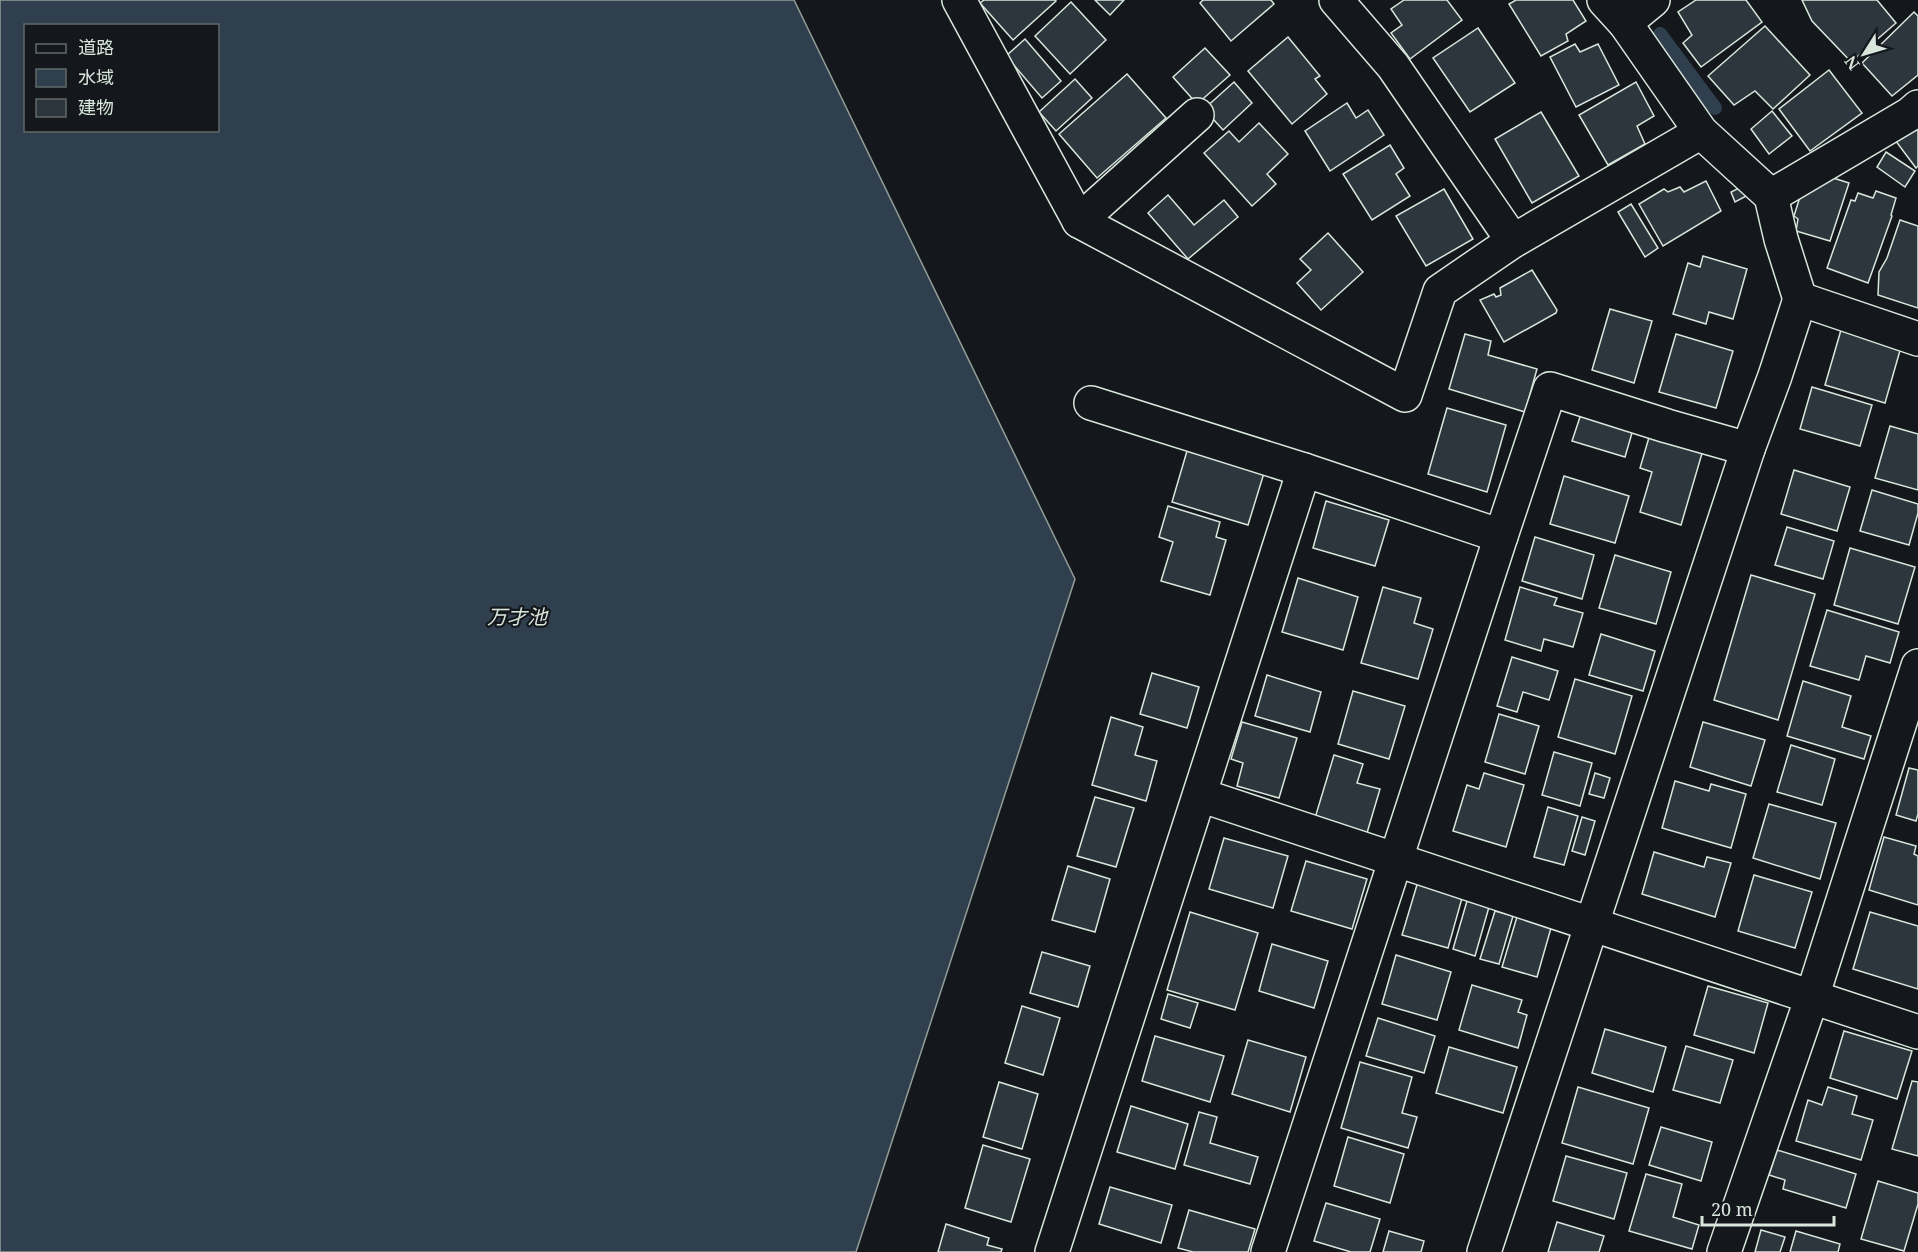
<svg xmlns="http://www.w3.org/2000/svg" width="1918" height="1252" viewBox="0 0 1918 1252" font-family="'Noto Serif','Noto Sans JP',serif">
	<rect width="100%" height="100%" fill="#14181c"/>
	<path fill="#2f3f4d" stroke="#939e99" stroke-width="1.5" fill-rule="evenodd" d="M 0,0 L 794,0 L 1075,579 L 856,1252 L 0,1252 ZM 26,26 L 218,26 L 218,130 L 26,130 Z"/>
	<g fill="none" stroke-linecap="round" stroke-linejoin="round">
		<polyline stroke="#2f3f4d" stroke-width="14" points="1660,34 1715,108"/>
	</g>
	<g fill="#2c363c" stroke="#d8e6dc" stroke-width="1.5">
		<polygon points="984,0 1055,0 1056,1 1013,40 980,3"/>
		<polygon points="1095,0 1124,0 1110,15"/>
		<polygon points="1203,0 1271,0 1274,4 1231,41 1200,3"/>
		<polygon points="1404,0 1447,0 1462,20 1410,59 1391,33 1402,25 1391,9"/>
		<polygon points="1516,0 1573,0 1586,21 1566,34 1568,41 1541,56 1509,4"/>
		<polygon points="1696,0 1746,0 1762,22 1701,67 1683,43 1692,35 1678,12"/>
		<polygon points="1802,0 1877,0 1896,23 1857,57 1860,64 1856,67 1812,21"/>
		<polygon points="1071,2 1106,40 1070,74 1035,36"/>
		<polygon points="1914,12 1918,16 1918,75 1892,96 1862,63"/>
		<polygon points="1765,26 1810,75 1773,109 1755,91 1734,105 1708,76"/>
		<polygon points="1478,28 1515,83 1470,112 1433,58"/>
		<polygon points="1288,37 1320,76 1315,79 1327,94 1292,124 1248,71"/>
		<polygon points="1025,39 1061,81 1042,98 1006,56"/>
		<polygon points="1575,44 1580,52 1598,44 1619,85 1576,107 1550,57"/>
		<polygon points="1205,48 1230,75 1197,104 1173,77"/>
		<polygon points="1829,70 1862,113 1810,151 1779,109"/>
		<polygon points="1127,74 1166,118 1097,178 1059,134"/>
		<polygon points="1075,79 1092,98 1056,131 1039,112"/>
		<polygon points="1234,82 1252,103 1223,130 1204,109"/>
		<polygon points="1636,82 1654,116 1637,126 1645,144 1608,165 1579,115"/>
		<polygon points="1347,103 1356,118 1368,110 1384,135 1330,171 1305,131"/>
		<polygon points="1772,111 1792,136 1769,154 1751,129"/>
		<polygon points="1541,112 1579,176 1532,203 1495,139"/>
		<polygon points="1259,123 1288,154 1267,174 1276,184 1252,206 1204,153 1229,131 1239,142"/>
		<polygon points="1918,123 1918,166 1916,168 1895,140"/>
		<polygon points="1390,145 1404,168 1396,174 1410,196 1372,220 1343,174"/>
		<polygon points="1886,152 1915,171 1905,187 1877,167"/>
		<polygon points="1827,176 1849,183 1830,241 1796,231 1798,219 1794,216 1803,187"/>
		<polygon points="1706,181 1721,211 1663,246 1639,204 1664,189 1668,192 1680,187 1684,192"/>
		<polygon points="1747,184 1752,193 1735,202 1731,192"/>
		<polygon points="1444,189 1473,239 1426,266 1396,216"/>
		<polygon points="1876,191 1896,198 1891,215 1892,216 1868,283 1827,268 1851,200 1855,201 1858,193 1873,198"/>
		<polygon points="1168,195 1194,225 1224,200 1238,217 1188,259 1148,213"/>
		<polygon points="1631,204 1658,248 1645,257 1618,212"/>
		<polygon points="1900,220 1918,226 1918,308 1878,295 1879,272 1887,258"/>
		<polygon points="1328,233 1363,272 1321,310 1297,283 1311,270 1300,259"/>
		<polygon points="1703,256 1747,269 1733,319 1709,312 1706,324 1673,314 1688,263 1700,267"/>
		<polygon points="1532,270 1557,310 1556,313 1504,342 1480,300 1494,294 1496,297 1501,295 1500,288"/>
		<polygon points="1610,309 1652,321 1634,383 1592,370"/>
		<polygon points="1841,330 1901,347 1885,403 1825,385"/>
		<polygon points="1465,334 1491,341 1488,355 1537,369 1525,412 1449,389"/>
		<polygon points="1676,334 1733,351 1716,408 1659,392"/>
		<polygon points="1812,387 1872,405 1860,446 1800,429"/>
		<polygon points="1447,408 1506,425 1487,492 1428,474"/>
		<polygon points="1582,411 1634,426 1625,457 1572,441"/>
		<polygon points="1890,426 1918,434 1918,490 1875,478"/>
		<polygon points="1650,434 1703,450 1681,525 1640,512 1652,472 1640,468"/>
		<polygon points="1187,451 1264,473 1248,525 1172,502"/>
		<polygon points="1794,470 1850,487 1837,531 1781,514"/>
		<polygon points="1564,476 1629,496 1615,543 1550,524"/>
		<polygon points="1872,490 1918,504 1918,513 1909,545 1860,531"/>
		<polygon points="1326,501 1389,520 1375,566 1313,548"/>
		<polygon points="1168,506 1220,522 1216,537 1226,540 1210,595 1161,581 1173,542 1159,537"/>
		<polygon points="1787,527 1834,541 1823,579 1775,565"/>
		<polygon points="1535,537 1594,555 1582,599 1522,581"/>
		<polygon points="1850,548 1915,567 1898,624 1834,605"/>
		<polygon points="1615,555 1671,572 1656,624 1599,608"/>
		<polygon points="1751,575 1815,594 1778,720 1714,700"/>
		<polygon points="1298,578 1358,597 1343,650 1282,632"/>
		<polygon points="1383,587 1421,598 1414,623 1433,629 1418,679 1361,663"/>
		<polygon points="1520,587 1557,598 1554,605 1583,613 1573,647 1544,639 1541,651 1505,640"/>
		<polygon points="1827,610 1899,632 1890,663 1866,656 1859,680 1810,666"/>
		<polygon points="1601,634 1655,651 1643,691 1589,675"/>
		<polygon points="1512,657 1558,671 1549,700 1523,692 1517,712 1497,706"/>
		<polygon points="1152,673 1199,687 1187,728 1140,714"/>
		<polygon points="1267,675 1321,692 1310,732 1255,716"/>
		<polygon points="1575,679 1632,696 1615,754 1558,737"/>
		<polygon points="1803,681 1851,696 1842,727 1871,736 1864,759 1787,736"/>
		<polygon points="1353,691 1405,706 1389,759 1338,744"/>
		<polygon points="1499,714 1539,726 1525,774 1485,762"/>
		<polygon points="1111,717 1143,727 1135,755 1157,761 1146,801 1092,785"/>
		<polygon points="1242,722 1297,738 1279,798 1237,786 1243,763 1231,759"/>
		<polygon points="1703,722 1765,740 1751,786 1690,767"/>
		<polygon points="1791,745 1835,759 1822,805 1777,792"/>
		<polygon points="1554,752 1592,763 1580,806 1542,795"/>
		<polygon points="1334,755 1363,764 1357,783 1380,789 1367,833 1315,818"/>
		<polygon points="1909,768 1918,770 1918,814 1916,821 1896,815"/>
		<polygon points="1484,773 1524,785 1506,847 1453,831 1467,785 1479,789"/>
		<polygon points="1595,773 1610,778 1604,798 1589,794"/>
		<polygon points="1675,781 1709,791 1711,784 1746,794 1731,848 1662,828"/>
		<polygon points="1095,797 1134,808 1116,867 1077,856"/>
		<polygon points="1769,804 1836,823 1820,879 1753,858"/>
		<polygon points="1548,807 1578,816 1564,865 1534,857"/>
		<polygon points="1582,817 1595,821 1585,855 1572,851"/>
		<polygon points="1884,837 1916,846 1914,854 1918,856 1918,905 1869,890"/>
		<polygon points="1224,838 1288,856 1273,908 1209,889"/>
		<polygon points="1654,852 1704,867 1707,857 1731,863 1715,917 1642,894"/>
		<polygon points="1306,861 1367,879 1352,929 1291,911"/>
		<polygon points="1068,866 1110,879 1095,932 1052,920"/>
		<polygon points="1754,875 1812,892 1795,948 1738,931"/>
		<polygon points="1419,878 1464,891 1448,948 1402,935"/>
		<polygon points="1467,901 1489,907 1475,956 1453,949"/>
		<polygon points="1519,910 1553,921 1537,977 1502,967"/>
		<polygon points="1495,911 1513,916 1499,964 1480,959"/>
		<polygon points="1190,912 1258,933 1235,1010 1167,990"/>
		<polygon points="1870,912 1918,926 1918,989 1853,969"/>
		<polygon points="1272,944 1328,961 1314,1008 1259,991"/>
		<polygon points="1042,952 1090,966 1078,1007 1030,993"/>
		<polygon points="1396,955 1451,972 1437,1020 1382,1004"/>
		<polygon points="1472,985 1522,1000 1518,1012 1527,1015 1518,1048 1459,1030"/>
		<polygon points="1708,986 1768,1003 1754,1053 1694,1035"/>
		<polygon points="1168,994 1198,1003 1190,1028 1161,1019"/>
		<polygon points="1022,1006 1060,1018 1043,1075 1005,1063"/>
		<polygon points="1378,1018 1435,1036 1424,1073 1366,1056"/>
		<polygon points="1605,1029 1666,1047 1653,1092 1592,1073"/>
		<polygon points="1844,1031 1912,1051 1897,1099 1830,1078"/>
		<polygon points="1155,1036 1224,1056 1210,1102 1142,1081"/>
		<polygon points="1248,1040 1306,1057 1290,1112 1232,1094"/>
		<polygon points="1686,1046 1733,1060 1720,1103 1673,1090"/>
		<polygon points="1449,1047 1517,1067 1503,1113 1436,1093"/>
		<polygon points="1360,1062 1412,1077 1402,1113 1417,1117 1408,1148 1341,1128"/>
		<polygon points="1912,1081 1918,1082 1918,1156 1892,1149"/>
		<polygon points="999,1082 1038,1094 1022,1149 983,1137"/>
		<polygon points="1578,1087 1649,1108 1633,1164 1562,1143"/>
		<polygon points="1828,1087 1857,1096 1852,1114 1873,1120 1861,1160 1796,1141 1808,1100 1822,1105"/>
		<polygon points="1131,1106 1188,1124 1175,1169 1117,1152"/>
		<polygon points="1199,1112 1217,1117 1210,1143 1258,1157 1250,1184 1184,1165"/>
		<polygon points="1661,1127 1712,1142 1701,1181 1649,1165"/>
		<polygon points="1348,1137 1404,1154 1390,1203 1334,1186"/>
		<polygon points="983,1145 1030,1159 1011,1222 965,1208"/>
		<polygon points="1777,1150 1856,1174 1846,1208 1783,1189 1785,1180 1769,1175"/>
		<polygon points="1566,1156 1627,1173 1614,1219 1553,1201"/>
		<polygon points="1646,1174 1682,1184 1673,1217 1699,1225 1692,1249 1629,1231"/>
		<polygon points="1878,1181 1918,1193 1918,1204 1904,1251 1861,1239"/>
		<polygon points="1110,1187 1172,1205 1161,1243 1099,1224"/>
		<polygon points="1326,1203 1380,1219 1370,1252 1351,1252 1314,1241"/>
		<polygon points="1189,1210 1255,1229 1248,1252 1193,1252 1178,1248"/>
		<polygon points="1557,1222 1604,1236 1599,1252 1548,1252"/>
		<polygon points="946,1224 989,1238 987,1245 1002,1249 1001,1252 938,1252"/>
		<polygon points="1761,1230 1785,1237 1780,1252 1755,1252"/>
		<polygon points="1389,1231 1424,1241 1421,1252 1383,1252"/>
		<polygon points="1796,1231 1840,1244 1838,1252 1790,1252"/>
	</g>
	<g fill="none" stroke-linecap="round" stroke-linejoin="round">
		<g stroke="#d8e6dc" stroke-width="36">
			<g id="street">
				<polyline points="959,0 1079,221 1405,395 1440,291 1513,241 1701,132"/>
				<polyline points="1336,0 1393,66 1513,241"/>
				<polyline points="1604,0 1625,23 1701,132 1771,196 1781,239 1800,299 1918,339"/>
				<polyline points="1625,23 1653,0"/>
				<polyline points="1771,196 1910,114 1918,107"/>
				<polyline points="1079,221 1197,115"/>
				<polyline points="1091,403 1304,470 1501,536"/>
				<polyline points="1200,795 1918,1032"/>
				<polyline points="1052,1252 1304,470"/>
				<polyline points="1268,1252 1501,536 1550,389 1667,426 1748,449"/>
				<polyline points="1484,1252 1748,449 1775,376 1800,299"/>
				<polyline points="1724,1252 1812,997 1918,666"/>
			</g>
		</g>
		<use href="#street" stroke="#14181c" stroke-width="33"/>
	</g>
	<g text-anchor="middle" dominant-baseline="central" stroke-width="4.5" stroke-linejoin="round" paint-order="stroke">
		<g font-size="20" font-style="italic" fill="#d8e6dc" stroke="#14181c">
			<text x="517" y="616">万才池</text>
		</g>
	</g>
	<rect x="24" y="24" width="195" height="108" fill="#14181c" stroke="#626a69" stroke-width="1.5"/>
	<rect x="36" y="44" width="30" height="9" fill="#14181c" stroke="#626a69" stroke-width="1.5"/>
	<text x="78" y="54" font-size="18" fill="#d8e6dc">道路</text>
	<rect x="36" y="69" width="30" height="18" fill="#2f3f4d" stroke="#626a69" stroke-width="1.5"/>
	<text x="78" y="84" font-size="18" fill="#d8e6dc">水域</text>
	<rect x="36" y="99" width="30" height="18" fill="#2c363c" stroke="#626a69" stroke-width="1.5"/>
	<text x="78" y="114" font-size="18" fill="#d8e6dc">建物</text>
	<g transform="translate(1864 54) rotate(233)" stroke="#14181c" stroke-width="4.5" paint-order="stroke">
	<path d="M0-4.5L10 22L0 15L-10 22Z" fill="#d8e6dc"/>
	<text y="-9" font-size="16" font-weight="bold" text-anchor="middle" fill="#d8e6dc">N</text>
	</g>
	<path d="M1702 1216v9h132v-9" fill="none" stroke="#d8e6dc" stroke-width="3"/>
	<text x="1711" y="1216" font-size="18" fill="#d8e6dc" stroke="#14181c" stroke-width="4.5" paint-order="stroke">20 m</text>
</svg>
